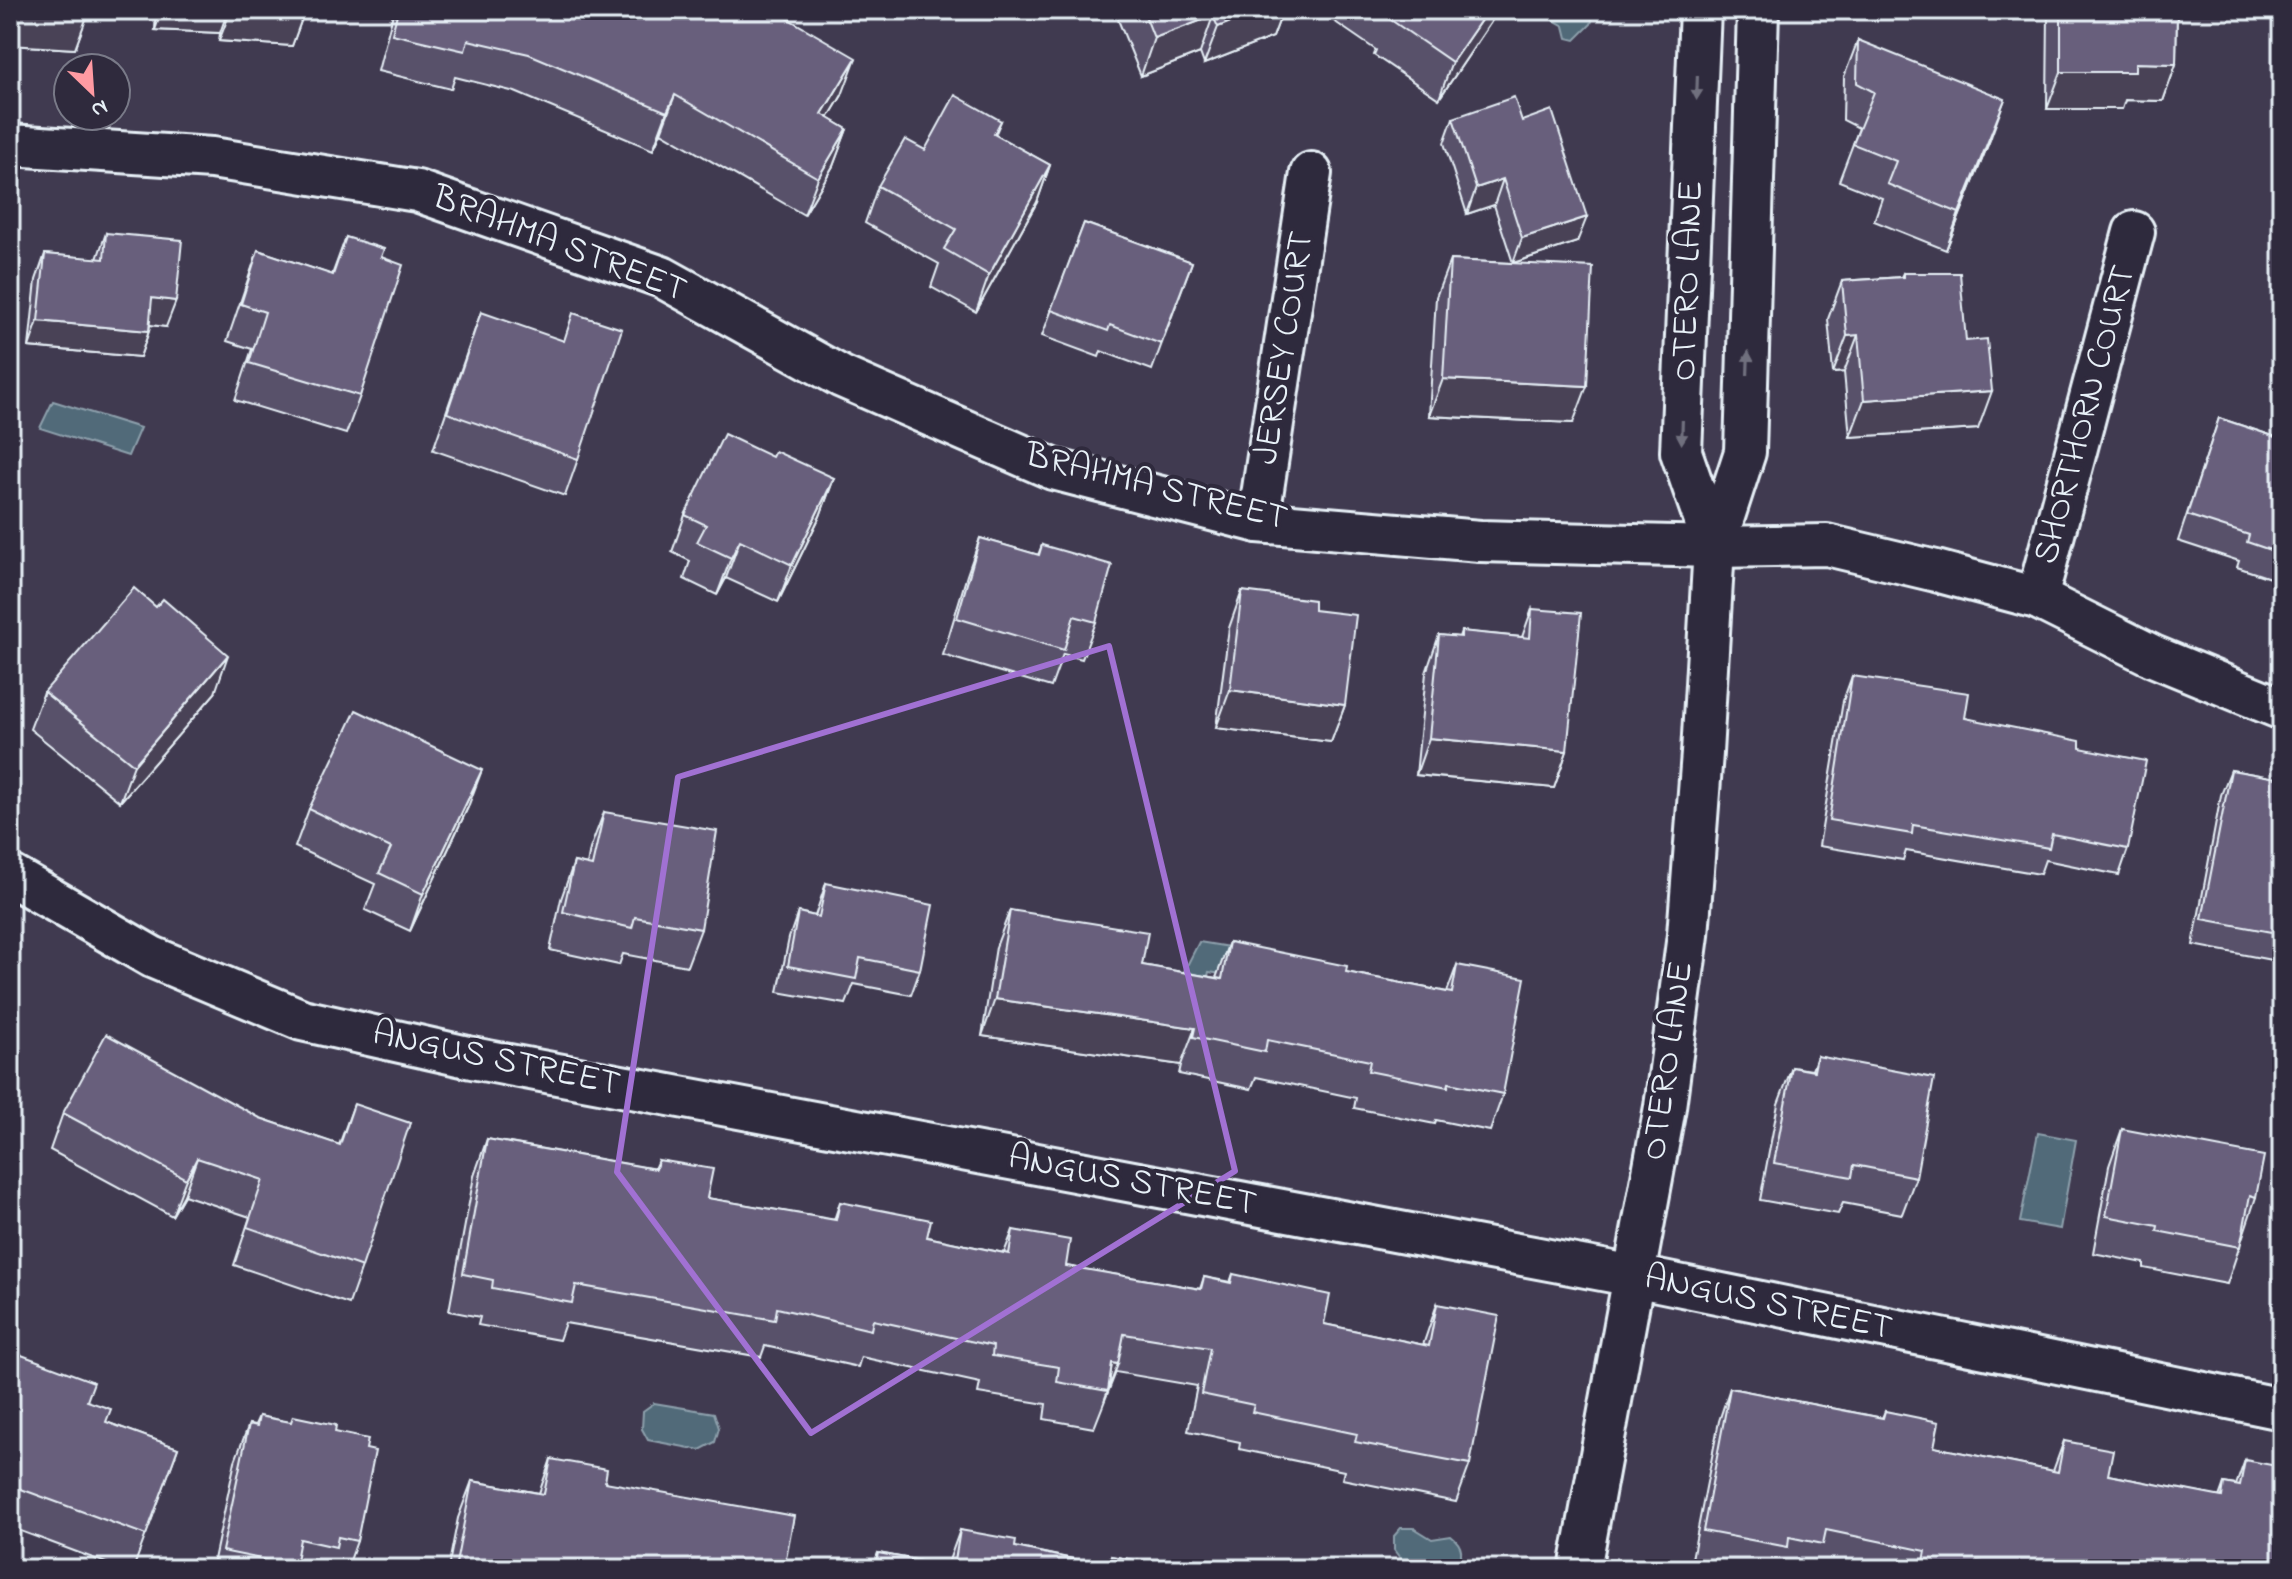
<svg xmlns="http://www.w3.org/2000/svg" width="2292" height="1579" viewBox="0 0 2292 1579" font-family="'Indie Flower',sans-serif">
	<rect width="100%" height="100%" fill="#403a50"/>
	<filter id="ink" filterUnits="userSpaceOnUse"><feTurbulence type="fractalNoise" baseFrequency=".0125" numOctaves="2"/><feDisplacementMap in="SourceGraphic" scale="16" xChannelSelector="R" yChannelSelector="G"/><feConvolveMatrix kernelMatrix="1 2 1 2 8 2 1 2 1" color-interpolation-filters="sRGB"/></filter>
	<g filter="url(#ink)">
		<g fill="#516a79" stroke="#8da0ac" stroke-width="2">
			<polygon points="1536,10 1595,10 1591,24 1575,40 1567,38 1564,26"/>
			<polygon points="53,401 140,428 128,456 40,428"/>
			<polygon points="1199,942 1248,950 1250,979 1209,972 1203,995 1175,989"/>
			<polygon points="2038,1133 2076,1140 2060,1229 2020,1222"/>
			<polygon points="654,1403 714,1413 719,1428 715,1442 700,1450 648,1440 642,1429 643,1411"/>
			<path d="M 1401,1528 L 1414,1528 L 1432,1539 L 1451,1536 C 1464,1546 1464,1556 1454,1569 L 1443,1569 L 1433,1565 L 1408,1569 L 1394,1550 L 1394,1536 Z"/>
		</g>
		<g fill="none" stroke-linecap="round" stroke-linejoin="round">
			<g stroke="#e8f1f8" stroke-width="46">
				<g id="minor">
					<polyline points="1700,10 1681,452 1714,547"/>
					<polyline points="10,145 212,158 417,191 662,277 842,377 1053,469 1258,522 1480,541 1714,547 1827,545 1936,571 2037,598 2153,656 2282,709"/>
					<polyline points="1258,522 1311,173"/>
					<polyline points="2037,598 2134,232"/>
					<polyline points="10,875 152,957 302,1020 472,1058 1634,1276 2282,1409"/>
					<polyline points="1580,1569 1665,1107 1688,935 1702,753 1714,547 1745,452 1758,10"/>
				</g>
			</g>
			<use href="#minor" stroke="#2f2a3d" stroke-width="40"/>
		</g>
		<g fill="#59516a" stroke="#e8f1f8" stroke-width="2">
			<polygon points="10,10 89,10 75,49 10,45"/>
			<polygon points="156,10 305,10 292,46 219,41 220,33 155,30"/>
			<polygon points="394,10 773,10 842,95 828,118 847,129 833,166 804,215 661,132 653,150 515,92 455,77 451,89 378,71"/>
			<polygon points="1114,10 1283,10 1273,37 1204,64 1200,53 1141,76"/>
			<polygon points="1327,10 1496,10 1491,22 1439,99 1374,55 1376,50 1325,15"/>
			<polygon points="2048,10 2177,10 2176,64 2163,101 2125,100 2122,109 2047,109"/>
			<polygon points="1858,40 1991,137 1946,250 1874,221 1882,198 1839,181 1859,128 1843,120 1844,77"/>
			<polygon points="1453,118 1522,121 1577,242 1513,263 1573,423 1429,416 1436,297 1450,260 1513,263 1494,205 1467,214 1444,143"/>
			<polygon points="1001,121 995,135 1050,165 1037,202 976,312 931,287 939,264 865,223 878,186 925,150"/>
			<polygon points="1084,223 1192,262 1152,370 1101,351 1099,357 1042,336"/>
			<polygon points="106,233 166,327 150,325 149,331 140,357 29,347 36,280 45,254 97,259"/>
			<polygon points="346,237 382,257 360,396 346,434 235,400 252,349 227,341 258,250 332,275"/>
			<polygon points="1903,273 1966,341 1978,429 1850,437 1844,372 1833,373 1828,319 1842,281 1901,277"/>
			<polygon points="481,312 578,459 565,496 433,450"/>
			<polygon points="2219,418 2282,439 2282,582 2237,567 2239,561 2178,541"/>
			<polygon points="772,457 834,478 820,516 778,602 726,578 717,595 684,579 690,561 672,552 685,515"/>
			<polygon points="980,538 1038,555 1042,545 1096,622 1082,659 1063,654 1051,687 943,655 967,575"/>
			<polygon points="1242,591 1314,610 1345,705 1331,742 1216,728 1229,628"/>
			<polygon points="1532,609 1567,751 1554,788 1416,775 1426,673 1439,635 1459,637 1461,631 1522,637"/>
			<polygon points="1852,676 1965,718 2080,748 2128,849 2119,875 2045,860 2040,874 1906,851 1903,860 1819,846 1843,701"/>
			<polygon points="44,692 215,693 120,802 30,729"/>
			<polygon points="2231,770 2282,779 2282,962 2193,945 2221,795"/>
			<polygon points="468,807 410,931 365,910 375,884 295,847 309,809"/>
			<polygon points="604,812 701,929 687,966 623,954 619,965 550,950 561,899 574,862 587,865 590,849"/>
			<polygon points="826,883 920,970 911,995 854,984 846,1004 778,992 789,938 798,912 815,916"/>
			<polygon points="1010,910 1142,965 1216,978 1229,942 1346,972 1447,992 1457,965 1503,1094 1490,1131 1436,1120 1435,1124 1354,1108 1356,1098 1256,1077 1251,1089 1179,1074 1181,1065 982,1036 996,947"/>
			<polygon points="1817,1056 1916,1177 1902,1214 1843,1203 1838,1214 1760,1200 1778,1104 1792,1067 1812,1070"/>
			<polygon points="354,1104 362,1267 349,1304 234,1265 250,1217 184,1195 172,1216 50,1150 63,1113 260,1118 339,1145"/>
			<polygon points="2122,1129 2256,1197 2227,1284 2144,1268 2144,1263 2093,1253 2109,1166"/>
			<polygon points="487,1139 654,1169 658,1160 707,1198 834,1220 840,1202 927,1237 1004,1253 1013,1230 1066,1266 1200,1289 1204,1277 1230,1282 1233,1274 1324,1324 1423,1345 1437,1304 1470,1464 1456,1502 1342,1479 1344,1471 1239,1449 1240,1442 1188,1431 1197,1386 1116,1372 1094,1428 1044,1419 1046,1404 978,1393 980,1383 861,1357 858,1367 765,1346 761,1357 565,1323 559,1340 478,1325 480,1317 449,1311 474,1176"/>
			<polygon points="10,1330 16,1353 87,1401 106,1422 178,1448 133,1569 122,1569 10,1527"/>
			<polygon points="1730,1388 1882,1418 1885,1411 1934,1447 2053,1471 2064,1441 2108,1475 2219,1497 2224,1483 2236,1485 2245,1460 2282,1569 1844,1569 1816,1563 1814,1569 1720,1569 1691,1564 1719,1421"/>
			<polygon points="259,1416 335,1432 366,1449 357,1541 347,1569 212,1569 235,1461 249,1424 255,1425"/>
			<polygon points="551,1459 605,1482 784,1569 448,1569 458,1518 472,1481 539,1493"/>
			<polygon points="960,1530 1015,1547 1107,1566 1111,1556 1186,1569 872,1569 878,1553 947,1566"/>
		</g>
		<g fill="#494256" stroke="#e8f1f8" stroke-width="2">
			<polygon points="15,10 64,10 89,11 75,49 10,45 10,25"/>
			<polygon points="162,10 228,10 220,33 155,30"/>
			<polygon points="231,10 305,10 292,46 219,41"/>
			<polygon points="1260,10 1283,10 1273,37 1204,64 1218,27"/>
			<polygon points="1488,10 1496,10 1491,22 1439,99 1452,62"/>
			<polygon points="1213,16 1200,53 1141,76 1154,38"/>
			<polygon points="856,58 842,95 808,152 822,114"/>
			<polygon points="2135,63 2176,64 2163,101 2125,100 2122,109 2047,109 2061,72"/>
			<polygon points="675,95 661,132 653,150 667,112"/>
			<polygon points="2005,99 1991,137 1946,250 1959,213"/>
			<polygon points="847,129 833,166 804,215 818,178"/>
			<polygon points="1050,165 1037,202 976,312 989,275"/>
			<polygon points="1503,179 1494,205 1467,214 1476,188"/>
			<polygon points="1587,217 1577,242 1513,263 1522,238"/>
			<polygon points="152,298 176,301 166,327 143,324"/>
			<polygon points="38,321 149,331 140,357 29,347"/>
			<polygon points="1858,335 1844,372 1833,373 1847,336"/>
			<polygon points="1443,379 1587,386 1573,423 1429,416"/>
			<polygon points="1992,391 1978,429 1850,437 1864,400"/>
			<polygon points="834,478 820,516 778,602 792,565"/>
			<polygon points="740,540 726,578 717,595 731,558"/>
			<polygon points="228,655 215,693 120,802 134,765"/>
			<polygon points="1230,690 1345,705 1331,742 1216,728"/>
			<polygon points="1429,738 1567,751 1554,788 1416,775"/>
			<polygon points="482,770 468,807 410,931 423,894"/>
			<polygon points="19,995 10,1020 10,1007"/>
			<polygon points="995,999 1195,1028 1181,1065 982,1036"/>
			<polygon points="197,1158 184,1195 172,1216 186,1179"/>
			<polygon points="1112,1363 1118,1364 1104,1401 1108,1391"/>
		</g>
		<g fill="#685e7b" stroke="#e8f1f8" stroke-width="2">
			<polygon points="398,10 773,10 856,58 822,114 847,129 818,178 675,95 667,112 529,54 468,40 465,51 392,34"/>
			<polygon points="1143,10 1260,10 1218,27 1213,16 1154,38"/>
			<polygon points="1385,10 1488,10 1452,62 1388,18 1390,14"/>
			<polygon points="2061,10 2177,10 2176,64 2135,63 2135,72 2061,72"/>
			<polygon points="1858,40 2005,99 1959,213 1887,184 1896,161 1853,144 1874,92 1857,83"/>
			<polygon points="955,95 1001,121 994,134 1050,165 989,275 944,249 956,229 878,186 905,139 925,150"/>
			<polygon points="1514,97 1522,121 1552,110 1587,217 1522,238 1503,179 1476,188 1453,118"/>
			<polygon points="1084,223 1192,262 1161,344 1110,325 1108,331 1051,310"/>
			<polygon points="106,233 182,240 176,301 152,298 149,331 38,321 45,254 104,259"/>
			<polygon points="346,237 384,249 381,257 403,265 360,396 249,363 265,312 241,304 258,250 333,275"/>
			<polygon points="1450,260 1593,267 1587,386 1443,379"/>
			<polygon points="1903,273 1960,273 1966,341 1987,339 1992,391 1864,400 1858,335 1847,336 1842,281 1903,277"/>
			<polygon points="481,312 564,341 573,313 622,329 578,459 447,413"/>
			<polygon points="2219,418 2282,439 2282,554 2247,542 2249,535 2187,515"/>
			<polygon points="724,434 772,457 775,451 834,478 792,565 740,540 731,558 697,542 706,525 685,515"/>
			<polygon points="980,538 1039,555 1042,545 1112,565 1096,622 1074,616 1064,650 957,618"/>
			<polygon points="134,588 156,607 163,599 228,655 134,765 44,692"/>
			<polygon points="1242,591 1314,600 1314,610 1356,615 1345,705 1230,690"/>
			<polygon points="1532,609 1581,613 1567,751 1429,738 1439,635 1461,637 1461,631 1530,638"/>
			<polygon points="1852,676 1969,693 1965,718 2080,741 2080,748 2146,761 2128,849 2052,834 2049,848 1913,825 1912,834 1829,820"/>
			<polygon points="356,710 482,770 423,894 379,873 391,848 309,809"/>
			<polygon points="2231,770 2282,779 2282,934 2202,919"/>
			<polygon points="604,812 717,831 701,929 635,917 632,928 563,912 574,862 592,866"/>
			<polygon points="826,883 933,905 920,970 860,958 856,979 788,966 798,912 819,917"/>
			<polygon points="1010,910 1148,932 1142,965 1222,979 1229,942 1347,966 1346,972 1452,993 1457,965 1525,978 1503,1094 1449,1083 1448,1087 1368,1071 1370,1061 1267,1040 1265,1052 1193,1037 1195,1028 995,999"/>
			<polygon points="10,988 19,995 10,1007"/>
			<polygon points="106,1034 260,1118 340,1145 354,1104 410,1123 362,1267 247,1227 263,1180 197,1158 186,1179 63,1113"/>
			<polygon points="1817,1056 1934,1078 1916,1177 1854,1165 1852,1177 1774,1163 1792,1067 1814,1071"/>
			<polygon points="2122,1129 2264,1156 2256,1197 2250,1195 2240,1247 2157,1231 2158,1226 2106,1216"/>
			<polygon points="487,1139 656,1169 658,1160 713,1169 707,1198 836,1220 840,1202 931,1220 927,1237 1009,1254 1013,1230 1070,1240 1066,1266 1201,1289 1204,1277 1231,1283 1233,1274 1330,1295 1324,1324 1429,1346 1437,1304 1499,1316 1470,1464 1355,1442 1357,1434 1252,1412 1254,1405 1201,1394 1210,1348 1124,1334 1118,1364 1112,1363 1108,1391 1057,1382 1059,1367 992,1356 993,1346 873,1320 871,1330 777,1308 775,1320 576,1285 572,1303 492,1288 493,1280 463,1274"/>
			<polygon points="10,1330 13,1332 16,1353 94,1382 87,1401 111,1409 106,1422 178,1448 146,1535 10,1485"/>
			<polygon points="1730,1388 1883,1418 1885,1411 1939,1422 1934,1447 2058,1472 2064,1441 2113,1450 2108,1475 2222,1497 2224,1483 2240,1486 2245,1460 2282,1467 2282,1569 2015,1569 1978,1562 1977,1569 1958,1569 1924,1562 1926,1551 1826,1530 1823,1544 1789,1537 1788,1547 1703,1531"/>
			<polygon points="259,1416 291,1422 293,1416 336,1425 335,1432 368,1439 366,1449 375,1451 357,1541 338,1537 336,1547 300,1539 295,1566 222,1551 249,1424 257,1426"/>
			<polygon points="551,1459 607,1469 605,1482 794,1516 784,1569 455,1569 472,1481 544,1494"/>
			<polygon points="960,1530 1016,1540 1015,1547 1109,1567 1111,1556 1186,1569 875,1569 878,1553 954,1567"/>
		</g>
		<defs><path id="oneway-solid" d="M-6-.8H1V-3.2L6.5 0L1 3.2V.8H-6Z" transform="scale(2)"/></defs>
		<g fill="#70707e">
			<use href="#oneway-solid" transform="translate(1697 88) rotate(92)"/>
			<use href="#oneway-solid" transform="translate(1748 363) rotate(-88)"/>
			<use href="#oneway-solid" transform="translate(1682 432) rotate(92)"/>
		</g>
	</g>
	<path fill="none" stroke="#a171d3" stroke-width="6" stroke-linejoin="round" d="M 1109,646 L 1235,1171 L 811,1433 L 617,1172 L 678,777 Z"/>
	<g text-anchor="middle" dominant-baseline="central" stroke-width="8" stroke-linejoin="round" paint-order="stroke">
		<g font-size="36" fill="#e8f1f8" stroke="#2f2a3d">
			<text transform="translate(559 245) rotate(21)">BRAHMA STREET</text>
			<text transform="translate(1689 281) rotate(-88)">OTERO LANE</text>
			<text transform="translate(1285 348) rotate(-81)">JERSEY COURT</text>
			<text transform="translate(2086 415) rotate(-75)">SHORTHORN COURT</text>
			<text transform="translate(1156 488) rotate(14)">BRAHMA STREET</text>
			<text transform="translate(496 1060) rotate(12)">ANGUS STREET</text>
			<text transform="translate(1669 1061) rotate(-82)">OTERO LANE</text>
			<text transform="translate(1132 1182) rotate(11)">ANGUS STREET</text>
			<text transform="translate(1768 1304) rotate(12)">ANGUS STREET</text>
		</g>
	</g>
	<rect width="2292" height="1579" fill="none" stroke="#2f2a3d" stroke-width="40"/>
	<rect x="20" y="20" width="2252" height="1539" fill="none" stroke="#e8f1f8" stroke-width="3" filter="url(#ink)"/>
	<g transform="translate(92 92) rotate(155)"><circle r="38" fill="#2f2a3d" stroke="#797a88" stroke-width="2"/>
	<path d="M0-6L14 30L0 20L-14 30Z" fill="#ff9aa2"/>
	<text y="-12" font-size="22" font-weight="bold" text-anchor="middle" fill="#e8f1f8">N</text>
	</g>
</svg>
